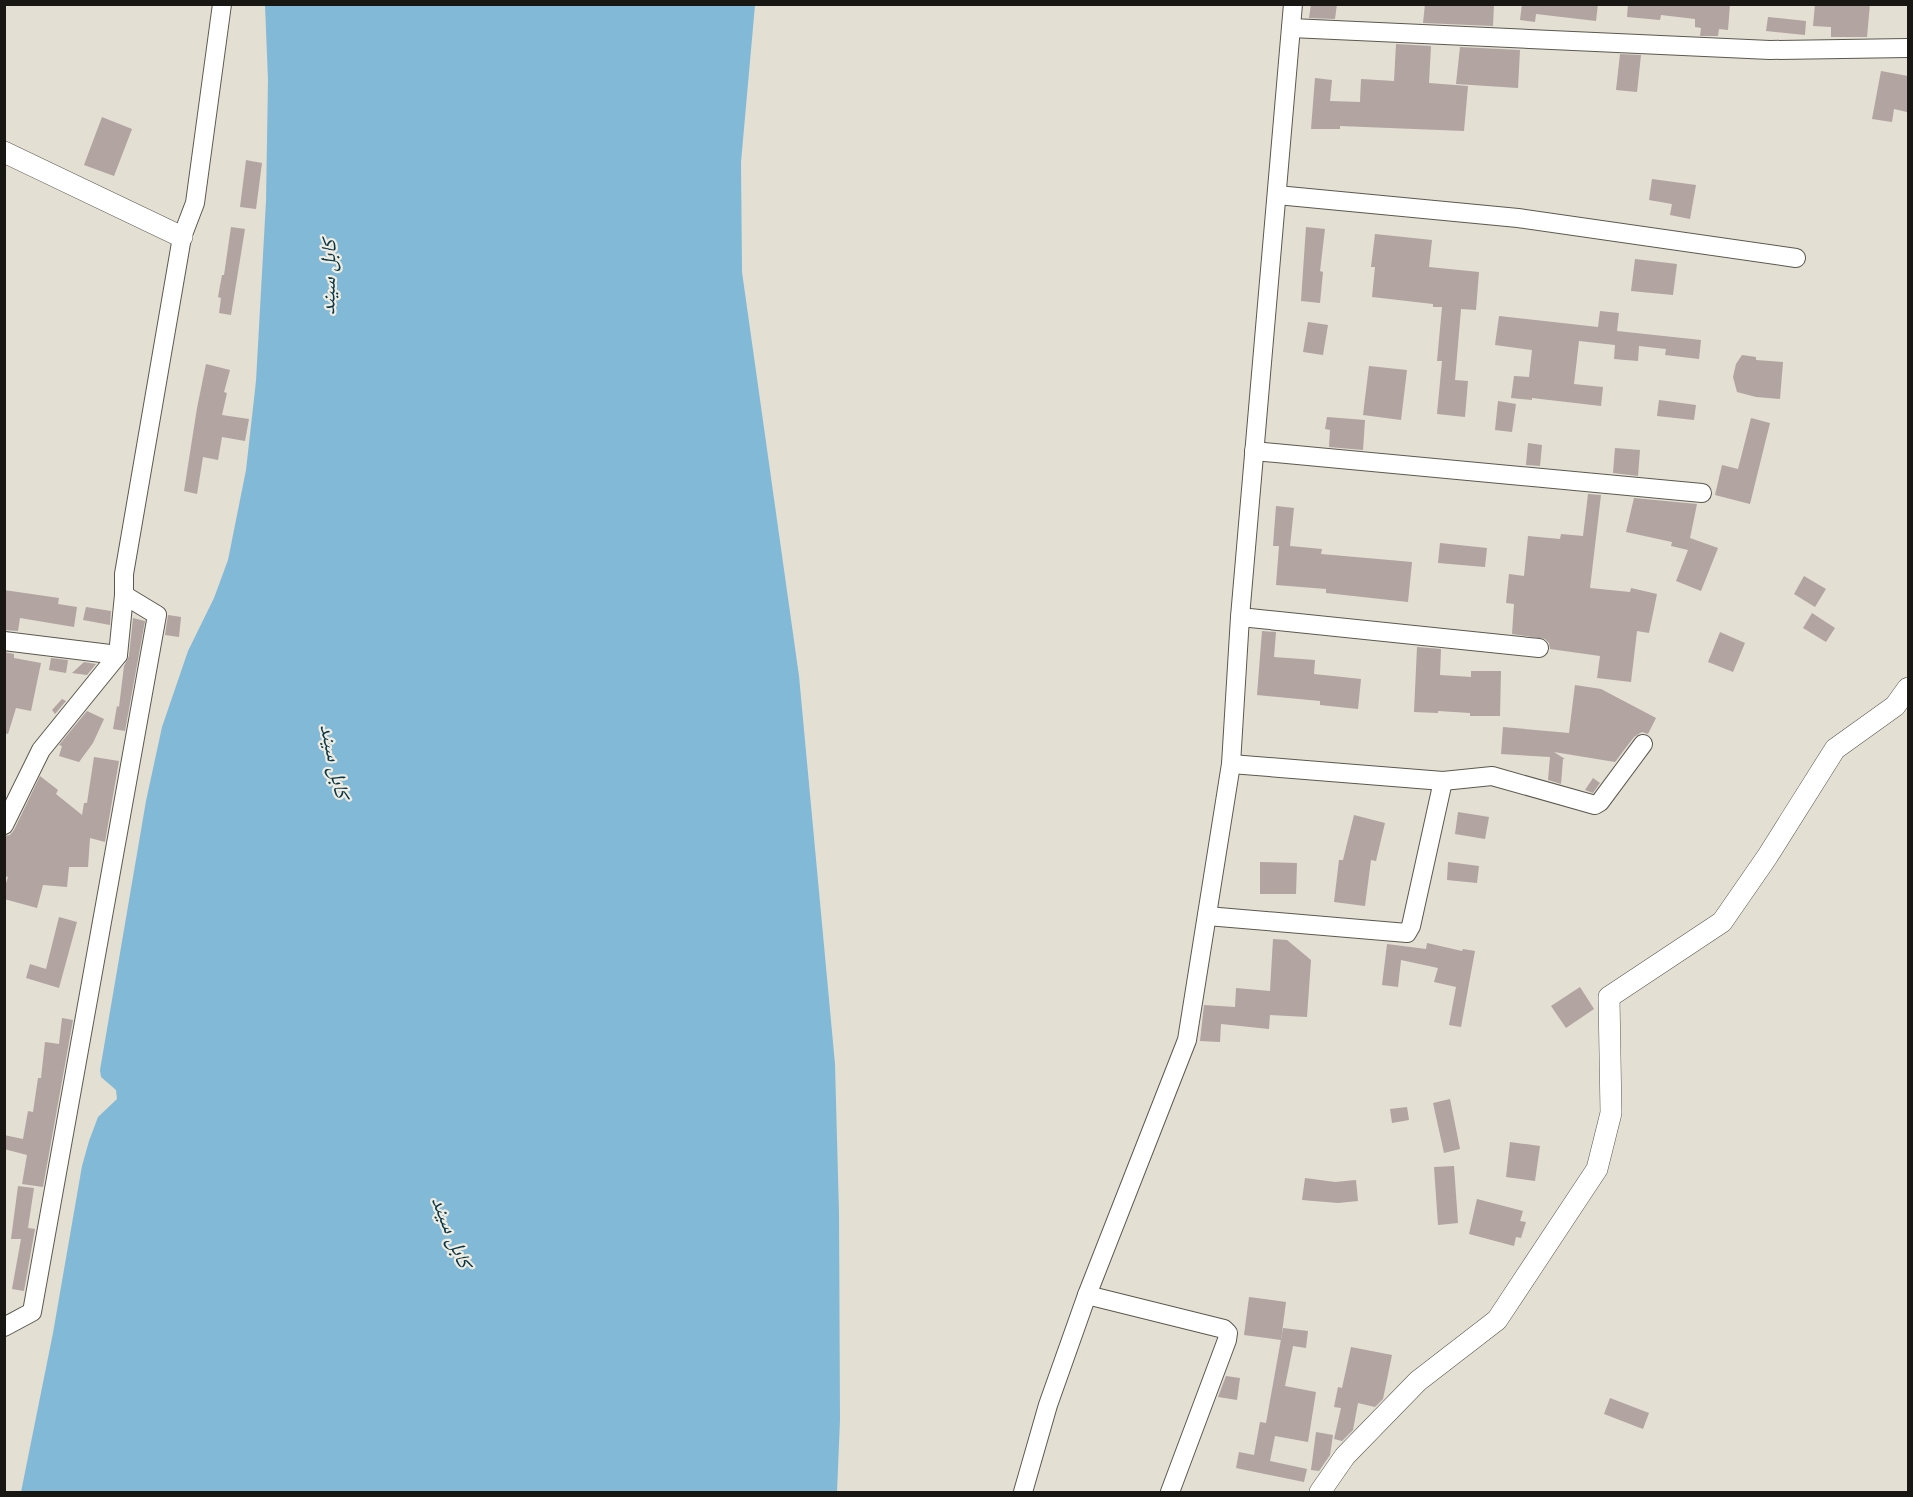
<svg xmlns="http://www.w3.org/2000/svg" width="1913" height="1497" viewBox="0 0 1913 1497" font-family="'Nunito Sans','Noto Naskh Arabic',sans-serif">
	<rect width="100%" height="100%" fill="#e3dfd3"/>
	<polygon fill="#82b9d6" points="265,5 755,5 741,162 742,272 799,676 835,1064 839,1213 840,1420 837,1492 21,1492 53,1333 82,1166 89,1141 98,1117 117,1099 116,1090 101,1077 100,1070 146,801 162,727 188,651 214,598 228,560 246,470 256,381 266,201 268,80"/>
	<g fill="#b1a4a1">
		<polygon points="1311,4 1337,4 1335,19 1309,18"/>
		<polygon points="1425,4 1494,4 1493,26 1423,23"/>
		<polygon points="1522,4 1598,4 1596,21 1536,14 1535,22 1520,20"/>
		<polygon points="1628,4 1730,4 1728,30 1719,29 1718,36 1700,36 1701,28 1695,27 1695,19 1661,15 1660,20 1627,17"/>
		<polygon points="1815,4 1870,4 1867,37 1831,37 1831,27 1813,26"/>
		<polygon points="1768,17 1806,21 1805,35 1766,31"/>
		<polygon points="1396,44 1431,46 1429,83 1468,86 1464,131 1340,126 1340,129 1311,129 1315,78 1332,80 1330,101 1360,102 1361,79 1394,81"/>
		<polygon points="1460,47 1520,50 1518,88 1456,84"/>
		<polygon points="1620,54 1641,55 1637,92 1616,90"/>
		<polygon points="1881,71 1908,76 1907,112 1894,109 1892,122 1872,119"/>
		<polygon points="102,117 132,129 114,176 84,165"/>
		<polygon points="246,160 262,163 256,209 240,207"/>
		<polygon points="1652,179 1696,185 1690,219 1670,215 1672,204 1649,200"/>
		<polygon points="231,227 245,229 231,315 219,313 221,298 218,297 222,275 224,275"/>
		<polygon points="1306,227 1325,229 1320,271 1323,272 1320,303 1301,301"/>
		<polygon points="1375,234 1432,240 1429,267 1479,272 1476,310 1461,309 1455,380 1468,381 1465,417 1437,414 1442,361 1437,361 1442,307 1433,307 1433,304 1372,297 1375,267 1371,267"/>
		<polygon points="1635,259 1677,264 1673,295 1631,291"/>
		<polygon points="1600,311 1619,313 1617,331 1701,340 1699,359 1665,355 1666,349 1639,346 1638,361 1614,359 1615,345 1579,341 1574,384 1603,387 1601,406 1532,398 1532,400 1511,398 1514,376 1529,377 1532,350 1495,345 1499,316 1598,327"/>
		<polygon points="1308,322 1328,325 1323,355 1303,352"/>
		<polygon points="1742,355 1756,357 1756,360 1783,362 1780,399 1756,397 1737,392 1733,377 1736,364"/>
		<polygon points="206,364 230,370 224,392 227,393 222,415 249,419 245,441 222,437 218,460 203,457 197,494 184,491 197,408"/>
		<polygon points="1369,366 1407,370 1401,420 1363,415"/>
		<polygon points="1659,400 1696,405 1694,420 1657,416"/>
		<polygon points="1498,401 1516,404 1512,432 1495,430"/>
		<polygon points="1327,417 1365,420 1363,450 1329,447 1330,430 1325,429"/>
		<polygon points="1751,418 1770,423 1750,504 1715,495 1722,465 1738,469"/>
		<polygon points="1528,443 1542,445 1540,466 1526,465"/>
		<polygon points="1615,448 1640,450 1638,476 1613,473"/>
		<polygon points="1588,494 1601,495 1590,588 1630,592 1631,588 1657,594 1649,633 1637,631 1631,682 1597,678 1600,656 1550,649 1549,643 1545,639 1512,634 1514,604 1506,603 1509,574 1524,576 1528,536 1560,539 1561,534 1583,536"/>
		<polygon points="1634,498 1697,504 1690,538 1718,548 1701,591 1676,581 1688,550 1671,546 1672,542 1626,532"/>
		<polygon points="1276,506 1294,508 1290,546 1322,549 1321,554 1412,562 1408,602 1326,593 1326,589 1276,585 1279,546 1273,546"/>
		<polygon points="1440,543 1487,548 1485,567 1438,563"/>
		<polygon points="1804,576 1826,589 1815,607 1794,594"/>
		<polygon points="4,590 59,598 58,604 77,607 74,627 20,618 18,631 4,630"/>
		<polygon points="86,607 111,611 110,625 83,620"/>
		<polygon points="1812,613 1835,628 1826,642 1803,628"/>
		<polygon points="168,615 181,617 179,637 165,635"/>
		<polygon points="133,618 145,621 125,731 113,729 117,706 119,707 124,666 129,656"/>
		<polygon points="1262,631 1276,632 1274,657 1315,660 1314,674 1361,679 1358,709 1320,705 1320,701 1257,695"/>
		<polygon points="1720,632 1745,643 1733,672 1708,662"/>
		<polygon points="1417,647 1441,649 1440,675 1471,677 1471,671 1501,671 1500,716 1470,716 1470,713 1438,711 1438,713 1414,712"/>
		<polygon points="4,652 14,654 14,658 41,663 31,711 16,708 8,734 4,733"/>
		<polygon points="51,658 68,660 66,673 49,670"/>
		<polygon points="84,662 96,664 87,675 72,673"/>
		<polygon points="1575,685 1601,689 1656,718 1648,734 1642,732 1634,737 1615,762 1554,752 1565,759 1563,759 1561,784 1548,780 1550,757 1501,754 1503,727 1569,733"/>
		<polygon points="62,699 66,701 55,714 52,710"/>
		<polygon points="87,711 104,719 93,743 79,762 59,756 62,746 59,745"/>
		<polygon points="94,757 119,761 105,842 90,838 88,867 69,867 67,887 43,885 37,908 4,899 4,889 8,877 4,876 4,836 10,835 14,830 40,776 58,790 56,794 82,815 84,803 87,803"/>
		<polygon points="1593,778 1600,783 1593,793 1585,790"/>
		<polygon points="1458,812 1489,817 1485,839 1455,834"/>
		<polygon points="1354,815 1385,823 1376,861 1371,860 1365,906 1334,902 1339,860 1343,860"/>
		<polygon points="1260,862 1297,863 1296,894 1260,894"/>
		<polygon points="1448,862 1479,866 1477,883 1447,880"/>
		<polygon points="59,917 77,922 59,988 26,978 30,964 46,969"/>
		<polygon points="1273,939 1287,940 1311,960 1307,1017 1270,1015 1269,1029 1221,1024 1220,1042 1200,1041 1204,1005 1235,1007 1236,988 1270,991"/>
		<polygon points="1427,943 1462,951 1463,949 1475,951 1461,1027 1449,1025 1456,987 1434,982 1438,968 1401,960 1398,987 1382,985 1387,944 1426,949"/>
		<polygon points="1580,987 1594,1009 1566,1028 1551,1006"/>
		<polygon points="62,1018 73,1020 43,1187 22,1184 27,1155 4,1149 4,1135 23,1139 28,1111 33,1112 38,1078 41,1078 45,1042 59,1044"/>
		<polygon points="1450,1099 1460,1149 1444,1153 1433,1103"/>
		<polygon points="1407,1107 1409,1120 1392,1123 1390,1109"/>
		<polygon points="1510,1142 1540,1146 1535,1181 1506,1177"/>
		<polygon points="1454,1166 1458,1223 1438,1225 1434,1167"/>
		<polygon points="1305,1178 1335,1182 1356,1180 1358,1201 1338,1203 1302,1200"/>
		<polygon points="18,1186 34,1188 28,1228 35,1229 24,1291 12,1289 21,1239 11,1239"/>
		<polygon points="1477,1199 1523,1211 1520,1221 1526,1222 1521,1238 1516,1237 1514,1246 1469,1234"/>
		<polygon points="1249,1297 1286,1302 1281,1340 1244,1335"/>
		<polygon points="1283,1328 1308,1331 1306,1348 1293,1346 1285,1386 1316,1392 1308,1442 1275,1436 1270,1461 1307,1469 1304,1482 1236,1468 1239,1452 1254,1455 1260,1422 1266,1423"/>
		<polygon points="1351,1347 1392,1355 1383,1399 1375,1407 1358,1403 1353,1430 1342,1441 1334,1439 1341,1408 1334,1407 1338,1387 1342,1388"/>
		<polygon points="1226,1376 1240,1378 1237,1400 1218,1397"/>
		<polygon points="1610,1398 1649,1413 1643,1429 1604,1414"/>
		<polygon points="1316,1432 1333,1435 1330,1455 1319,1471 1311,1470"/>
	</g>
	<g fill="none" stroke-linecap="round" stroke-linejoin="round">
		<g stroke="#5b584e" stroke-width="20">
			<g id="minor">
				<polyline points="1291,28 1770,50 1908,48"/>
				<polyline points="1277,195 1518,218 1796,258"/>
				<polyline points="1254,451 1702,493"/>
				<polyline points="1240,617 1539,648"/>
				<polyline points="4,641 118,655"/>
				<polyline points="1231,764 1443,781 1492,776 1595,805 1600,802 1643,744"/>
				<polyline points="4,825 41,750 118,655 124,595"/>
				<polyline points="1207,916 1407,933 1411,926 1443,781"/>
				<polyline points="1087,1295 1224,1329 1228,1333 1227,1340 1170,1492"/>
				<polyline points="4,1327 32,1312 157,615 124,595 124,574 182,237 195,203 222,4"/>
				<polyline points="1023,1492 1048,1405 1087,1295 1187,1040 1231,764 1240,617 1293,4"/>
			</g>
		</g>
		<g stroke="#5b584e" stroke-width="22">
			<g id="tertiary">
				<polyline points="4,152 182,237"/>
				<polyline points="1320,1492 1345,1456 1418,1381 1497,1320 1597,1169 1611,1113 1609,997 1722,922 1767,857 1835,749 1895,706 1908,688"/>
			</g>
		</g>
		<use href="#minor" stroke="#fff" stroke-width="18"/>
		<use href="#tertiary" stroke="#fff" stroke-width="21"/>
	</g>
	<g text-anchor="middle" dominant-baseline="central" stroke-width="4.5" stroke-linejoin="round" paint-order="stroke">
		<g font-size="21" font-style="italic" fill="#033448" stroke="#f0ece0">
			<text transform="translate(328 277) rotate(-89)">کابل سيند</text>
			<text transform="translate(335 761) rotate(78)">کابل سيند</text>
			<text transform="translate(452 1232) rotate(68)">کابل سيند</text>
		</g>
	</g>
	<rect width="1913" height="1497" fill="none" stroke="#181713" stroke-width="12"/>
</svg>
